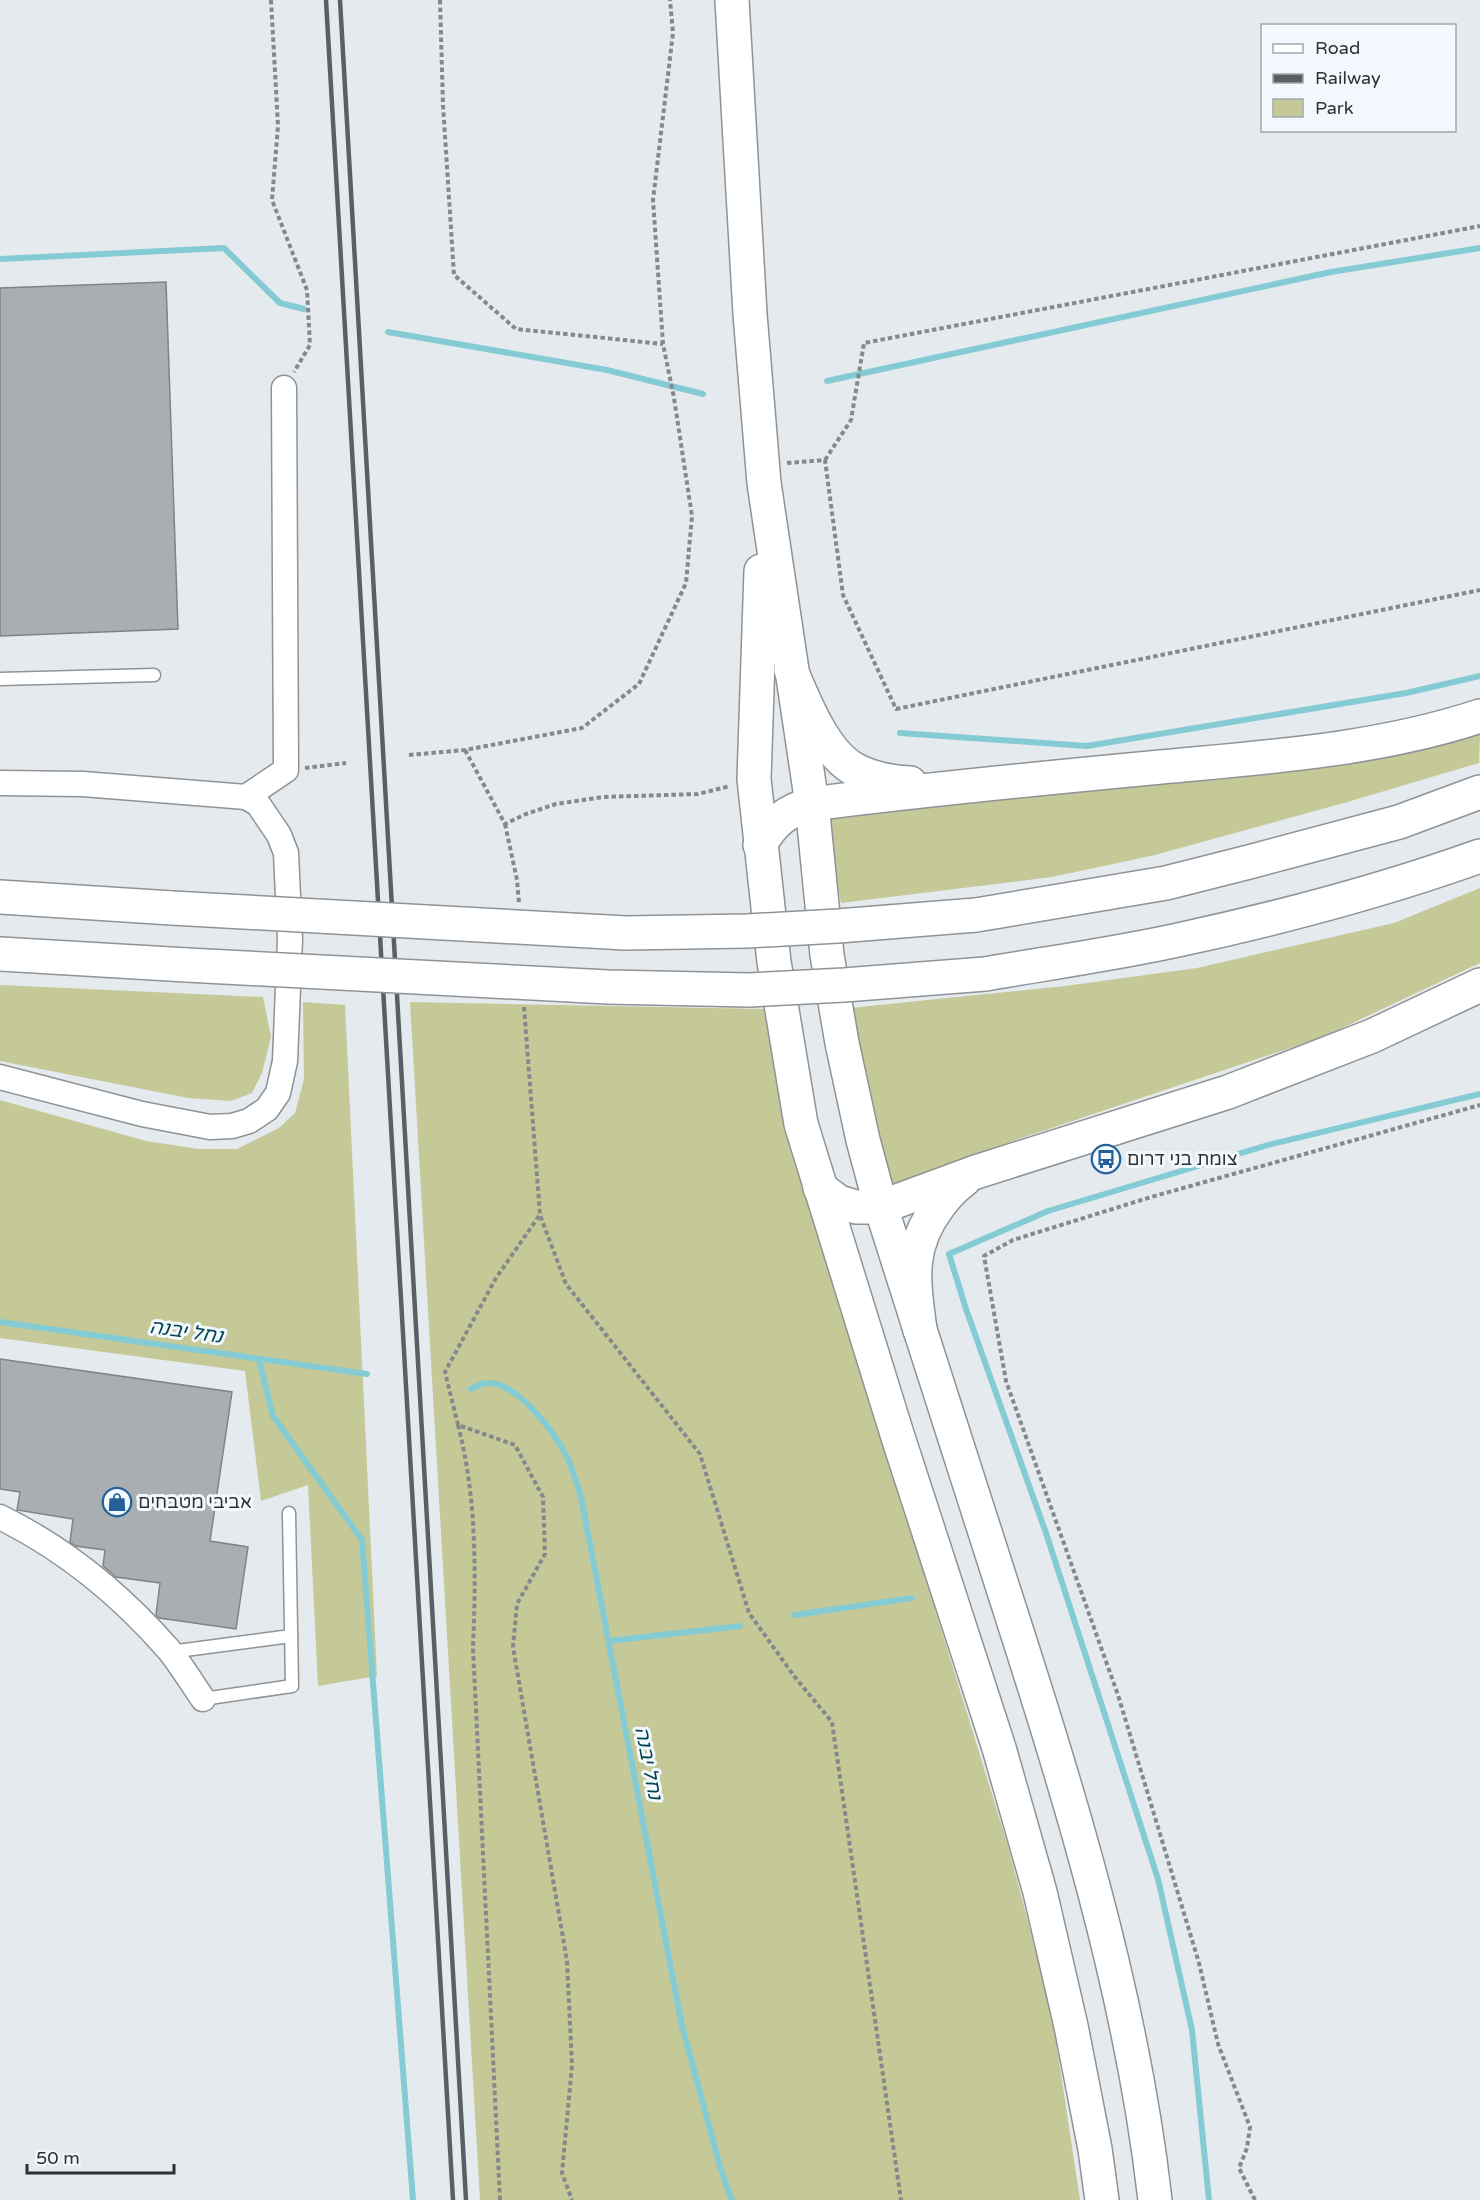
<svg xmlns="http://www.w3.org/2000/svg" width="1480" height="2200" viewBox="0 0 1480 2200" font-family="'Varela Round',Heebo,sans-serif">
	<rect width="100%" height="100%" fill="#e5eaef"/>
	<g fill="#c4c997">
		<polygon points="1480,733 1479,763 1344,803 1155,855 1052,877 841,903 823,816 1382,759 1467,739"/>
		<polygon points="1480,888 1480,963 1323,1037 1016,1140 891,1186 850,1008 1065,986 1197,968 1394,923"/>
		<polygon points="0,985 263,997 271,1037 262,1073 252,1093 231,1101 188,1098 0,1061"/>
		<polygon points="303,1002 345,1005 377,1676 318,1686 308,1485 261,1501 245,1371 0,1338 0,1100 146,1141 199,1149 237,1149 279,1128 295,1113 304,1079"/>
		<polygon points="410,1002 770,1009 847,1324 1008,1846 1051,2008 1080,2200 480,2200"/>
	</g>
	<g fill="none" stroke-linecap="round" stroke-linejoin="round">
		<g stroke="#85cbd4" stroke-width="6">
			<polyline points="0,259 224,248 280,303 304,309"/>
			<polyline points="388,332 607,370 703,394"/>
			<polyline points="827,381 1331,272 1480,248"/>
			<polyline points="900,733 1087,746 1406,693 1480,676"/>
			<polyline points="0,1322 367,1374"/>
			<polyline points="259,1360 273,1416 362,1540 413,2200"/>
			<path d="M 471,1389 C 477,1386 482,1383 489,1383 C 518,1383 555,1433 567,1457 C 573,1470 577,1484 581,1497 L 682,2026 L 721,2170 L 732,2200"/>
			<polyline points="794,1615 912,1598"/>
			<polyline points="609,1641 740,1626"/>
			<polyline points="1209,2200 1192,2030 1158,1879 1046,1533 966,1309 949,1254 1048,1211 1268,1145 1480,1094"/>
		</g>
	</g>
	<g fill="#a9aeb3" stroke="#7e8387" stroke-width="1.5">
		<polygon points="166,282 178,629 0,636 0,288"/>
		<polygon points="0,1359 232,1392 210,1541 248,1547 236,1629 159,1618 156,1615 160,1583 116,1577 103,1566 105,1550 75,1546 70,1542 73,1519 17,1510 20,1492 0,1489"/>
	</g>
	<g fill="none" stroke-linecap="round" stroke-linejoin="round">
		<g stroke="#8e9397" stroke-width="15">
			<g id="service">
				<polyline points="0,679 154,675"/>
				<polyline points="170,1652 291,1636"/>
				<polyline points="203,1699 292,1686 289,1513"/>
			</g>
		</g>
		<g stroke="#8e9397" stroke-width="27">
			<g id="minor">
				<polyline points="0,783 83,784 246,797 258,804 279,835 286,853 290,939 285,1061 278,1093 267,1109 249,1121 232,1126 210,1127 142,1114 0,1077"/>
				<polyline points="246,797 286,770 284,388"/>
				<path d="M 0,1517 C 65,1549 121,1595 169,1650 C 181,1665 192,1683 203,1699"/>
			</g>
		</g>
		<g stroke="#8e9397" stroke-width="36">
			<g id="trunk">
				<path d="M 732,0 L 750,314 L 764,483 L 812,804 L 827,955 L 842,1043 L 863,1140 L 881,1207 C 921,1332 960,1457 1001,1582 C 1066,1784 1131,1988 1155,2200"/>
				<polyline points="761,571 754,779 774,962 801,1124 897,1434 999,1748 1040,1892 1071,2026 1095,2149 1102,2200"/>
			</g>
		</g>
		<g stroke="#8e9397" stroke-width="36">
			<g id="motorway">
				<path d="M 791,670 C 804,701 823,750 852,768 C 869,778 891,782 910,783"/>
				<path d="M 760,845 C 772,823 787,810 812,804 C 928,789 1044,778 1161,767 C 1267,757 1378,750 1480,716"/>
				<polyline points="0,897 172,908"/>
				<polyline points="976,915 1166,883 1249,862 1399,822 1480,792"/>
				<polyline points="0,954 187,965"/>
				<path d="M 985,974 C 1049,963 1114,954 1178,940 C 1280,918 1382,891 1480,856"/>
				<polyline points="820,1188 839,1202 856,1207 881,1207 976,1172 1228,1092 1372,1036 1480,985"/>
				<path d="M 920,1330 C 914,1283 907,1248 938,1207 C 945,1197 953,1188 964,1180"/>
			</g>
		</g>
		<g stroke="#85898c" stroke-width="4" stroke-dasharray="4.5 3" stroke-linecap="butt">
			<polyline points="271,0 278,126 272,200 307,290 310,345 294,372"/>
			<polyline points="440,0 443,105 454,275 516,329 663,344"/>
			<polyline points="825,460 851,420 864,343 1480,226"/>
			<polyline points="787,463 825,460 843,595 896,709 1480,590"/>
			<polyline points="465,750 505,824 526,814 556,804 603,797 698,794 730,786"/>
			<polyline points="409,755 465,750 582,728 639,684 686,583 692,516 674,398 663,344 653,200 673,33 670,0"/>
			<polyline points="305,768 346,763"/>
			<polyline points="505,824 517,880 519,903"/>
			<polyline points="524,1007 540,1215 566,1284 700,1454 749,1613 794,1676 832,1722 901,2200"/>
			<polyline points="539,1216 496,1278 445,1372 458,1425 515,1445 543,1497 545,1554 517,1604 513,1647 567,1961 572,2065 562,2173 572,2200"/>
			<path d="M 458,1425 C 477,1498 476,1574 473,1649 L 500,2200"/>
			<polyline points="1255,2200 1239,2168 1247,2148 1250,2127 1218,2044 1199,1963 1118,1695 1006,1381 984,1256 1013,1240 1151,1197 1480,1105"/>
		</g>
		<use href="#service" stroke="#fff" stroke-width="12"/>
		<use href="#minor" stroke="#fff" stroke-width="24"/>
		<use href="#trunk" stroke="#fff" stroke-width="33"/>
		<use href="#motorway" stroke="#fff" stroke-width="33"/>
		<g stroke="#5c5f61" stroke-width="4.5">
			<polyline points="326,0 453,2200"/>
			<polyline points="340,0 466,2200"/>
		</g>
		<g stroke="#8e9397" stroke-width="36" stroke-linecap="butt">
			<g id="motorway-bridge">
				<polyline points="172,908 626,933 747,931 838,926 976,915"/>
				<polyline points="187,965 608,987 749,990 844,985 985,974"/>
			</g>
		</g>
		<use href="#motorway-bridge" stroke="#fff" stroke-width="33"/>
	</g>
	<defs>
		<g id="bus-ring" transform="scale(1.5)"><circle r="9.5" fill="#f2f8fd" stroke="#246198" stroke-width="1.5"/><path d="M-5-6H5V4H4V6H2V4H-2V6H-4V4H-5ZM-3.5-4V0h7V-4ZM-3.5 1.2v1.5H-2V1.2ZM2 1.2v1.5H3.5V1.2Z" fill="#246198"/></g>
		<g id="shop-ring" transform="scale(1.5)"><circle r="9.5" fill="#f2f8fd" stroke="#246198" stroke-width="1.5"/><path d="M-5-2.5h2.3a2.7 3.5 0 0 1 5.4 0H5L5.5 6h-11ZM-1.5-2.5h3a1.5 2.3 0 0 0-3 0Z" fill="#246198"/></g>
	</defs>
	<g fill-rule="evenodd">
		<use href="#bus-ring" x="1106" y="1159"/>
		<use href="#shop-ring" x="117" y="1502"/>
	</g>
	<g text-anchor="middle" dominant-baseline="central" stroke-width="6" stroke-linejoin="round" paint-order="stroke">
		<g font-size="18" fill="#2f3132" stroke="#f2f8fd" text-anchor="start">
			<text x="1127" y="1159">צומת בני דרום</text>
			<text x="138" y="1502">אביבי מטבחים</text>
		</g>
		<g font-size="20" font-style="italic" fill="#01454c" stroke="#f2f8fd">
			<text transform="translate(186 1332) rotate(8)">נחל יבנה</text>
			<text transform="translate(648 1763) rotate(79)">נחל יבנה</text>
		</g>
	</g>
	<rect x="1261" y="24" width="195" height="108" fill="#f2f8fd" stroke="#a4a8ac" stroke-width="1.5"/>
	<rect x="1273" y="44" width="30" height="9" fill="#ffffff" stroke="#a4a8ac" stroke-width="1.5"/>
	<text x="1315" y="54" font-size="18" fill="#2f3132">Road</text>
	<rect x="1273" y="74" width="30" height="9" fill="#5c5f61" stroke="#a4a8ac" stroke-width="1.5"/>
	<text x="1315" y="84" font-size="18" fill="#2f3132">Railway</text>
	<rect x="1273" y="99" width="30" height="18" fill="#c4c997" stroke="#a4a8ac" stroke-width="1.5"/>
	<text x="1315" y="114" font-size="18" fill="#2f3132">Park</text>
	<path d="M27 2164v9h147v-9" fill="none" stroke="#2f3132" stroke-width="3"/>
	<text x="36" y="2164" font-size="18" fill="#2f3132" stroke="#f2f8fd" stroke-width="4.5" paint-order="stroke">50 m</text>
</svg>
